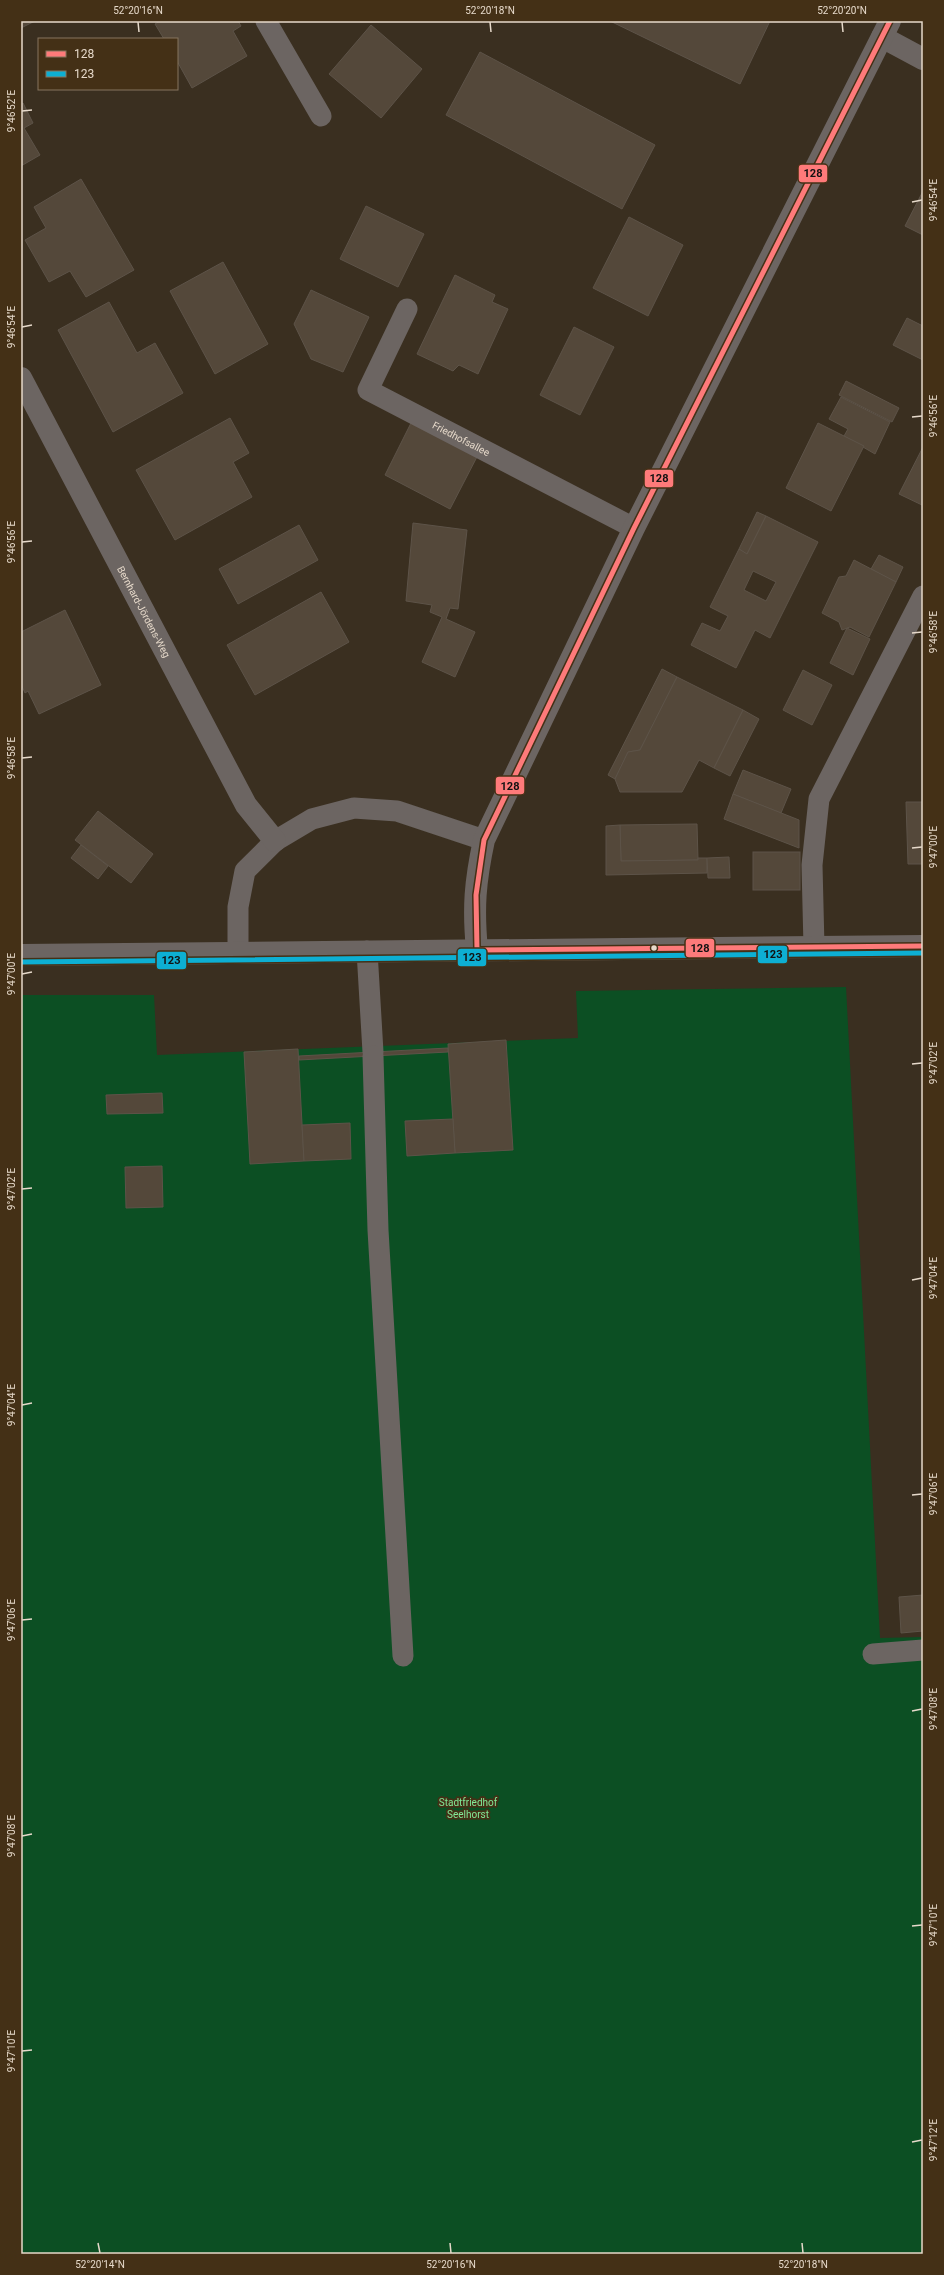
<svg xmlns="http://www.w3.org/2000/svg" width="944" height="2275" viewBox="0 0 944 2275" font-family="Roboto,sans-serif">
	<rect width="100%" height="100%" fill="#3a2f20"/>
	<polygon fill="#0c4f23" points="846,987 880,1638 923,1637 923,2254 21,2254 21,995 154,995 157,1055 578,1038 576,991"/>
	<g fill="#54483a" stroke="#5d5348" fill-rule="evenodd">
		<polygon points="21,21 35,21 21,28"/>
		<polygon points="160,21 238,21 241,26 233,31 247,56 192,88 177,61 177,39 164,39 155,24"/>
		<polygon points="610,21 770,21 740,84"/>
		<polygon points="371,25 422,69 381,118 329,74"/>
		<polygon points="480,52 655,145 622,209 446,115"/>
		<polygon points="23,103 33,123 24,128 40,155 21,166 21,104"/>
		<polygon points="81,179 134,270 86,297 70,271 49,282 25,240 46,228 34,207"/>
		<polygon points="923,191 923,235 905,226"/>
		<polygon points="366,206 424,234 398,287 340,259"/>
		<polygon points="629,217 683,245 648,316 593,288"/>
		<polygon points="223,262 268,344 215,374 170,291"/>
		<polygon points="455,275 495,295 492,302 508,309 478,374 459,365 453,371 417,354"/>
		<polygon points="311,290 369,317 343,372 311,359 294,324"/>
		<polygon points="109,302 137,353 155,343 183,393 113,432 58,330"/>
		<polygon points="907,318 923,326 923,360 893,345"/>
		<polygon points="574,327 614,347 580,415 540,395"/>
		<polygon points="846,381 899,408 892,422 839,395"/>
		<polygon points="841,397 890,422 875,454 844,436 848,429 829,419"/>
		<polygon points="230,418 249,453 233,462 252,497 175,540 136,470"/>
		<polygon points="413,419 479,453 450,509 385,475"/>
		<polygon points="818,423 864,446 831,511 786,488"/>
		<polygon points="923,447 923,503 922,505 899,494"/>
		<polygon points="757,512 766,516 747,554 739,549"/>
		<path d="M 766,516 L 818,542 L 770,638 L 755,630 L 736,668 L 691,645 L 702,623 L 720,631 L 728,616 L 710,607 L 739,549 L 747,554 ZM 753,571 L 776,582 L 766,601 L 744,590 Z"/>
		<polygon points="413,523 467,530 458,609 450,608 446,619 475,632 455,677 422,662 442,617 430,612 432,605 406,601"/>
		<polygon points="299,525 318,560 238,604 219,569"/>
		<polygon points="879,555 903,567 896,582 871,569"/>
		<polygon points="854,560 896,582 869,637 850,627 842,630 839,622 822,613 839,577 846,576"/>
		<polygon points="321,592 349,642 255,695 227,645"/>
		<polygon points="65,610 101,685 39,714 28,691 25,693 21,684 21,632"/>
		<polygon points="847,628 870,639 853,675 830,663"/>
		<polygon points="662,669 677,677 640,750 628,752 615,779 608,775"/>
		<polygon points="803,670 832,685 812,725 783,710"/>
		<polygon points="677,677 743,710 714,768 699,760 682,792 620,792 615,779 628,752 640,750"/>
		<polygon points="743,710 759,719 730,776 714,768"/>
		<polygon points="743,770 791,789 781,813 733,794"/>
		<polygon points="733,794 799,820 799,848 724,819"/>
		<polygon points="906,802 923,802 923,864 908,864"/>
		<polygon points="98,811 153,854 131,883 75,840"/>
		<polygon points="697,824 698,860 621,861 620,825"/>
		<polygon points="620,825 621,861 698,860 698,858 707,858 707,873 606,875 606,826"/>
		<polygon points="81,845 108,866 98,879 71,858"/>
		<rect x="753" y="852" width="47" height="38"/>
		<polygon points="729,857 730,878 708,878 707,858"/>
		<polygon points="506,1040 513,1150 455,1153 448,1044"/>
		<polygon points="448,1048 448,1052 373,1056 299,1060 299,1056"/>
		<polygon points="298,1049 304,1161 250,1164 244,1052"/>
		<polygon points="162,1093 163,1113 107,1114 106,1095"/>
		<polygon points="453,1119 455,1153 407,1156 405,1121"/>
		<polygon points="350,1123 351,1159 304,1161 302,1125"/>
		<polygon points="162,1166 163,1207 126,1208 125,1167"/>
		<polygon points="923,1595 923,1631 901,1633 899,1597"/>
	</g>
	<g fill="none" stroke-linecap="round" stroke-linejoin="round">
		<g stroke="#6c6562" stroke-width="21">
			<polyline points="266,21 321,116"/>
			<path id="s1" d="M 407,309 L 368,390 L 634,528"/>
			<polyline points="814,947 812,865 819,799 923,596"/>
			<polyline points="367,951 373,1052"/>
			<polyline points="238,952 238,907 245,871 275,841 312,819 354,808 397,811 484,840"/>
			<polyline points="373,1056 378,1230 403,1656"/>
			<polyline points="873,1654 923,1650"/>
		</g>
		<g stroke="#6c6562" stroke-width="22">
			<polyline points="882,37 923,59"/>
			<path id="s2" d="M 21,378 L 246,805 L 275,841"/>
		</g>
		<g stroke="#6c6562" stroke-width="22">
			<path d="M 477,950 C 473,908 475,882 484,840 L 634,528 L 890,21"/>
			<polyline points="21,955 923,946"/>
		</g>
		<g stroke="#443016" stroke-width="8">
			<g id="bus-1">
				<polyline points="477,950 476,895 484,840 634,528 890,21"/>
				<polyline points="477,950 923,946"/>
			</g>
		</g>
		<g stroke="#443016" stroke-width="8">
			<polyline id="bus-2" points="21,962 923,953"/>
		</g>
		<use href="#bus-1" stroke="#fe7a7a" stroke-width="5"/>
		<use href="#bus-2" stroke="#0dafd3" stroke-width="5"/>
	</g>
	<path fill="none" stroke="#e6d9ca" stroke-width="1.5" d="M 138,22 L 139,32M 490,22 L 491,32M 842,22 L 843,32M 22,111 L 32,110M 912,202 L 922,200M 22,327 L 32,325M 912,417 L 922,416M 22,542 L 32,541M 912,633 L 922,632M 22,758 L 32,757M 912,848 L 922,847M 22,974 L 32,972M 912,1064 L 922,1063M 22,1189 L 32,1188M 912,1280 L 922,1278M 22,1405 L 32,1403M 912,1495 L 922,1494M 22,1620 L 32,1619M 912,1711 L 922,1709M 22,1836 L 32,1834M 912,1926 L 922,1925M 22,2051 L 32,2050M 912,2142 L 922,2140M 98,2243 L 100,2253M 450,2243 L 451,2253M 802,2243 L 803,2253"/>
	<circle fill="#e6d9ca" stroke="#443016" stroke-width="1.5" cx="654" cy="948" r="3.5"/>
	<g text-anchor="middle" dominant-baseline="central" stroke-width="3.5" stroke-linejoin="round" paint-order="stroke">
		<g font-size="10" fill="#e6d9ca" stroke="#443016">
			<text stroke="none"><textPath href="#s1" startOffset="195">Friedhofsallee</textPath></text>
			<text stroke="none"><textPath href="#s2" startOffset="264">Bernhard-Jördens-Weg</textPath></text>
		</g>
		<g font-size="10" fill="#81e997" stroke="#443016">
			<text x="468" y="1802">Stadtfriedhof<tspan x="468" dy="12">Seelhorst</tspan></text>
		</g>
	</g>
	<g stroke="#443016" stroke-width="1.5">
		<rect x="798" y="164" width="30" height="19" rx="4" fill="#fe7a7a"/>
		<rect x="644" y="469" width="30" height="19" rx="4" fill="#fe7a7a"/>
		<rect x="495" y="776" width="30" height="19" rx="4" fill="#fe7a7a"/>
		<rect x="685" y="938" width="30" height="20" rx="4" fill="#fe7a7a"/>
		<rect x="757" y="945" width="31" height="19" rx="4" fill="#0dafd3"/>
		<rect x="457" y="948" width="30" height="19" rx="4" fill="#0dafd3"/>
		<rect x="156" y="951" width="31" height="19" rx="4" fill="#0dafd3"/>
	</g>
	<g font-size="11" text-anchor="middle" font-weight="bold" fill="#111">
		<text x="813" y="177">128</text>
		<text x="659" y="482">128</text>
		<text x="510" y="790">128</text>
		<text x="700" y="952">128</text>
		<text x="773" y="958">123</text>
		<text x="472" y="961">123</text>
		<text x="171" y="964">123</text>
	</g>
	<rect width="944" height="2275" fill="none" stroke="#443016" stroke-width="44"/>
	<rect x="38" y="38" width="140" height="52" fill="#443016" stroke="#85745e"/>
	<rect x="46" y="51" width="20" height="6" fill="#fe7a7a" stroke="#85745e"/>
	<text x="74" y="58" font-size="12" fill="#e6d9ca">128</text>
	<rect x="46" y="71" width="20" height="6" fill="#0dafd3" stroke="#85745e"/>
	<text x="74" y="78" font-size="12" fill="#e6d9ca">123</text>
	<rect x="22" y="22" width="900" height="2231" fill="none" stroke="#e6d9ca" stroke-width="1.5"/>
	<g font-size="10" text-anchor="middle" fill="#e6d9ca">
		<text x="138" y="14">52°20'16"N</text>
		<text x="490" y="14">52°20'18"N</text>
		<text x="842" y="14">52°20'20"N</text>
		<text transform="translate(11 111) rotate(-90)" y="4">9°46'52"E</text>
		<text transform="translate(933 200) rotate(-90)" y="4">9°46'54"E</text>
		<text transform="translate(11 327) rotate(-90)" y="4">9°46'54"E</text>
		<text transform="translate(933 416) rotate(-90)" y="4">9°46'56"E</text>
		<text transform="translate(11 542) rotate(-90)" y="4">9°46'56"E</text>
		<text transform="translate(933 632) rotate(-90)" y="4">9°46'58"E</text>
		<text transform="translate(11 758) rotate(-90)" y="4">9°46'58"E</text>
		<text transform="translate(933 847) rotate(-90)" y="4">9°47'00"E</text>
		<text transform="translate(11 974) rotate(-90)" y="4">9°47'00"E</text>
		<text transform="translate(933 1063) rotate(-90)" y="4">9°47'02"E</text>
		<text transform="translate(11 1189) rotate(-90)" y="4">9°47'02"E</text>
		<text transform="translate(933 1278) rotate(-90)" y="4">9°47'04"E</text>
		<text transform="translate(11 1405) rotate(-90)" y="4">9°47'04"E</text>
		<text transform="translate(933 1494) rotate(-90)" y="4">9°47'06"E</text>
		<text transform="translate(11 1620) rotate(-90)" y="4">9°47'06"E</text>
		<text transform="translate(933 1709) rotate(-90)" y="4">9°47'08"E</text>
		<text transform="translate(11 1836) rotate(-90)" y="4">9°47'08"E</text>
		<text transform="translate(933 1925) rotate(-90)" y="4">9°47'10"E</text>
		<text transform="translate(11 2051) rotate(-90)" y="4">9°47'10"E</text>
		<text transform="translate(933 2140) rotate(-90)" y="4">9°47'12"E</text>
		<text x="100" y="2268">52°20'14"N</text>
		<text x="451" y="2268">52°20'16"N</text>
		<text x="803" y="2268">52°20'18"N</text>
	</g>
</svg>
